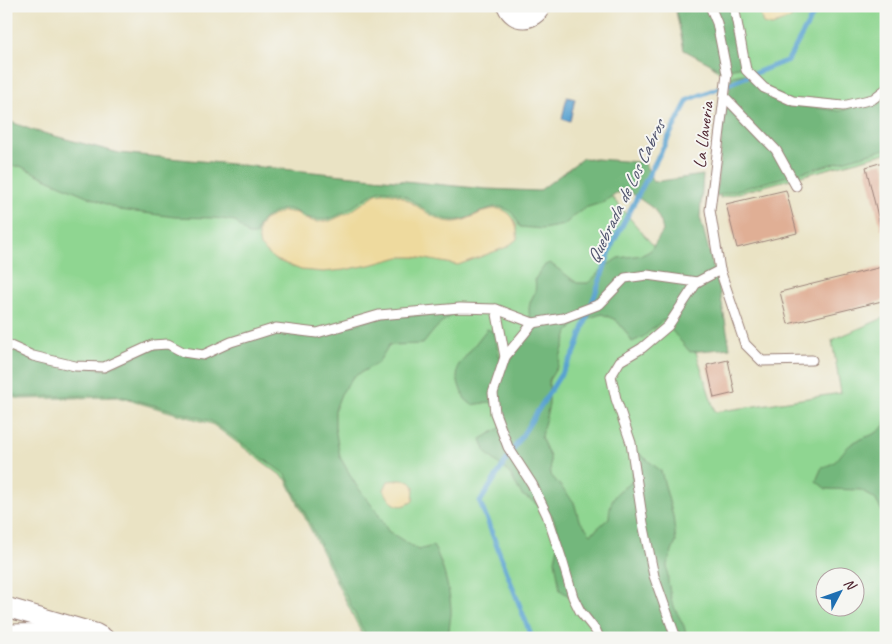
<svg xmlns="http://www.w3.org/2000/svg" width="892" height="644" viewBox="0 0 892 644" font-family="Caveat,sans-serif">
	<rect width="100%" height="100%" fill="#f6f6f2"/>
	<filter id="ink" filterUnits="userSpaceOnUse"><feTurbulence type="fractalNoise" baseFrequency=".02" numOctaves="2"/><feDisplacementMap in="SourceGraphic" scale="10" xChannelSelector="R" yChannelSelector="G"/><feConvolveMatrix kernelMatrix="1 2 1 2 8 2 1 2 1" color-interpolation-filters="sRGB"/></filter>
	<filter id="wash" filterUnits="userSpaceOnUse"><feTurbulence type="fractalNoise" baseFrequency=".0096" numOctaves="4" result="noise"/><feDisplacementMap in="SourceGraphic" scale="20" xChannelSelector="R" yChannelSelector="G"/><feGaussianBlur stdDeviation="1.12" result="paint"/><feColorMatrix in="noise" values="0 0 0 0 0 0 0 0 0 0 0 0 0 0 0 0 0 1.4 0 .05"/><feComposite in="paint" operator="in"/></filter>
	<g filter="url(#wash)">
		<rect width="100%" height="100%" fill="#eae3c4"/>
		<g fill="#8fd691" stroke="#6c7a5e" fill-rule="evenodd">
			<polygon points="679,6 886,6 886,153 720,198 732,82 685,43"/>
			<path d="M 6,122 L 25,130 L 112,155 L 487,191 L 541,192 L 582,162 L 668,263 L 715,412 L 841,393 L 832,340 L 886,317 L 886,638 L 364,638 L 286,479 L 212,424 L 118,397 L 21,399 L 6,396 ZM 824,576 L 854,576 L 854,606 L 824,606 Z"/>
		</g>
		<g fill="#73b77b" stroke="#5e6b53">
			<polygon points="675,6 729,6 744,66 722,70 684,50"/>
			<polygon points="745,74 796,105 840,111 875,101 886,92 886,149 716,196 723,123 732,76"/>
			<path d="M 6,120 L 32,130 L 119,153 L 486,189 L 539,191 L 583,158 L 637,162 L 644,161 L 653,182 L 703,175 L 700,217 L 720,292 L 730,348 L 690,352 L 663,320 L 643,337 L 632,342 L 626,332 L 616,320 L 602,314 L 579,321 L 568,332 L 557,367 L 549,380 L 549,405 L 541,437 L 550,457 L 551,475 L 574,502 L 579,520 L 591,534 L 609,518 C 610,499 614,493 631,483 L 635,450 L 661,471 L 673,516 L 676,542 L 667,564 L 668,582 L 672,603 L 684,626 L 687,638 L 598,638 C 598,615 577,602 560,590 L 555,560 L 560,537 L 552,515 L 534,502 L 522,495 L 510,474 L 486,453 L 481,439 L 502,427 L 499,407 L 490,402 L 472,405 L 465,399 L 461,391 L 457,378 L 458,366 L 487,329 L 494,332 L 499,356 L 510,361 L 531,329 C 531,323 529,316 529,309 C 530,295 538,296 535,279 L 545,265 L 550,263 L 577,283 L 588,283 L 603,268 L 618,258 L 642,255 L 650,251 L 663,231 L 661,222 L 654,209 L 630,192 L 616,193 L 604,202 L 585,208 L 575,215 L 564,225 L 543,229 L 520,227 C 518,223 516,217 513,214 C 497,197 480,215 464,219 C 461,220 456,220 453,220 C 427,219 411,191 384,190 C 371,190 346,216 327,219 C 320,220 311,219 304,216 C 298,213 292,208 283,209 C 279,210 274,214 270,215 C 260,220 257,225 256,235 L 248,235 L 235,221 L 214,218 L 175,217 L 120,210 L 49,180 L 20,166 L 6,167 Z"/>
			<path d="M 452,314 L 435,329 L 423,344 L 389,345 L 378,363 L 353,377 L 341,394 L 335,410 L 335,427 L 340,457 L 356,485 L 377,512 L 388,531 L 418,550 L 433,546 C 442,559 452,598 451,614 C 450,622 449,630 448,638 L 367,638 L 286,475 L 211,421 L 117,395 L 22,397 L 6,394 L 6,347 L 105,370 L 153,348 L 167,347 L 183,355 L 232,345 L 276,330 L 317,336 L 380,317 Z"/>
			<path d="M 886,422 L 886,518 L 875,499 L 861,490 L 826,489 L 816,481 L 822,467 C 840,463 837,456 850,445 C 862,435 878,438 886,422 Z"/>
		</g>
		<g fill="#eeda9e" stroke="#9c7c64">
			<polygon points="762,6 794,6 791,18 772,26 763,24 760,13"/>
			<path d="M 382,193 C 387,193 392,193 397,195 C 416,202 431,221 452,222 C 469,223 487,204 503,210 C 515,215 518,227 517,239 L 507,247 L 458,265 L 415,257 L 399,257 L 374,264 L 344,270 L 323,272 L 301,270 L 274,259 L 260,246 L 258,235 L 259,227 L 264,220 L 283,211 L 297,213 L 304,219 L 317,222 L 330,221 L 350,212 L 376,194 Z"/>
			<path d="M 400,480 L 410,481 L 414,487 L 413,501 C 399,511 391,504 384,490 L 388,481 Z"/>
		</g>
		<polygon fill="#58a2d0" stroke="#51607e" points="567,97 575,99 570,121 562,119"/>
		<g fill="none" stroke-linecap="round" stroke-linejoin="round">
			<polyline stroke="#58a2d0" stroke-width="5" points="532,638 480,502 575,352 613,243 688,100 788,60 818,6"/>
		</g>
		<g id="blocks">
			<g fill="#e0af95">
				<polygon points="883,162 886,172 886,228 881,229 866,167"/>
				<polygon points="786,190 797,233 737,248 726,204"/>
				<polygon points="886,266 886,300 788,324 780,292"/>
				<polygon points="728,360 735,393 714,398 707,365"/>
			</g>
		</g>
	</g>
	<g filter="url(#ink)">
		<use href="#blocks" fill-opacity="0" stroke="#9a8178" stroke-width="1"/>
		<g fill="none" stroke-linecap="round" stroke-linejoin="round">
			<g stroke="#9a8178" stroke-width="11">
				<g id="service">
					<polyline points="710,6 717,23 727,74 710,210 720,270 745,344 762,361 812,360"/>
					<polyline points="734,6 746,70 764,88 793,101 843,106 873,99 886,89"/>
					<polyline points="724,96 776,150 796,186"/>
					<polyline points="496,309 505,357"/>
					<polyline points="533,323 505,357 493,393 495,413 508,447 532,484 547,515 563,563 573,597 580,611 596,631 599,638"/>
					<polyline points="6,344 33,356 75,366 104,367 152,345 168,344 183,352 203,355 231,342 276,328 317,333 379,315 460,308 496,309 533,323 563,318 600,304 625,278 647,275 697,282"/>
					<polyline points="676,638 654,576 643,523 631,443 616,399 611,376 620,361 642,348 668,326 697,282 720,270"/>
				</g>
			</g>
			<g stroke="#9a8178" stroke-width="21">
				<g id="minor">
					<path d="M 507,6 C 514,23 534,21 541,6"/>
					<polyline points="6,607 95,633 104,638"/>
					<polyline points="6,634 75,633"/>
				</g>
			</g>
			<use href="#service" stroke="#fff" stroke-width="9"/>
			<use href="#minor" stroke="#fff" stroke-width="19"/>
		</g>
	</g>
	<g text-anchor="middle" dominant-baseline="central" stroke-width="4" stroke-linejoin="round" paint-order="stroke">
		<g font-size="18" fill="#4a1f2b" stroke="#f6f6f2">
			<text transform="translate(703 135) rotate(-83)">La Llaveria</text>
		</g>
		<g font-size="19" font-style="italic" fill="#50536d" stroke="#f6f6f2">
			<text transform="translate(626 192) rotate(-64)">Quebrada de Los Cabros</text>
		</g>
	</g>
	<rect width="892" height="644" fill="none" stroke="#f6f6f2" stroke-width="25"/>
	<g transform="translate(840 592) rotate(49)"><circle r="24" fill="#f6f6f2" stroke="#b1a0a2"/>
	<path d="M0-4L9 19L0 12L-9 19Z" fill="#1f6fb2"/>
	<text y="-8" font-size="14" font-weight="bold" text-anchor="middle" fill="#4a1f2b">N</text>
	</g>
</svg>
